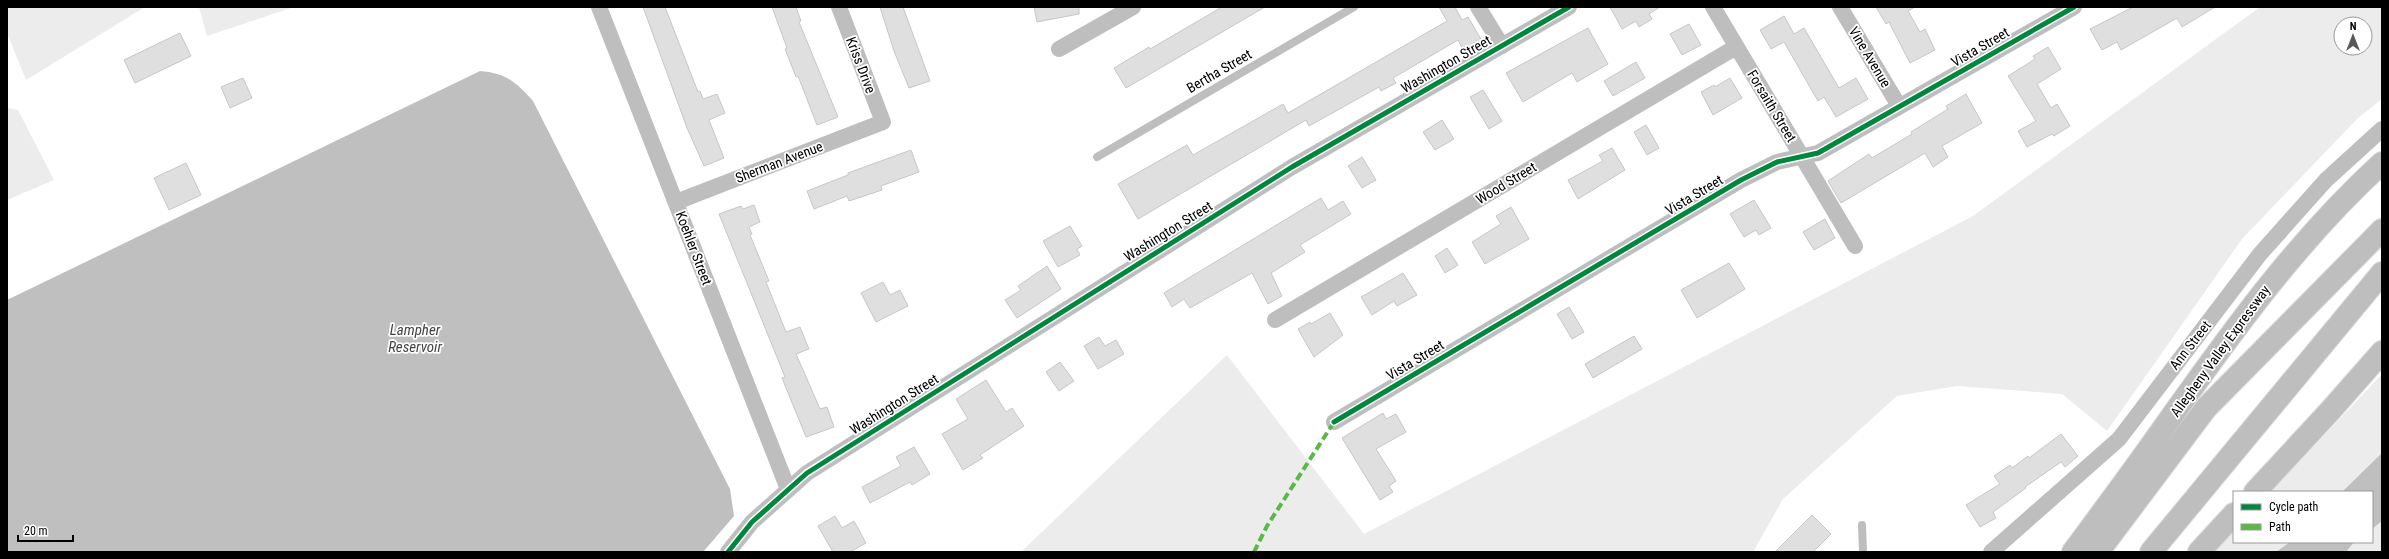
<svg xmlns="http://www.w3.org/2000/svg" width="2389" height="559" viewBox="0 0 2389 559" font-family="'Roboto Condensed',sans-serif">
	<rect width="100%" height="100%" fill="#fff"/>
	<g fill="#ececec" fill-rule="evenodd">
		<polygon points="7,7 145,7 26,80 7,33"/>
		<polygon points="199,7 294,7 207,36"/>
		<path d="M 2260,7 L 2382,7 L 2382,99 L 2358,118 L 2242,239 L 2107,431 L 2062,394 L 1957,386 L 1897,396 L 1783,499 L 1753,552 L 1021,552 L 1227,355 L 1364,534 L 1973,216 ZM 2341,24 L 2365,24 L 2365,48 L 2341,48 Z"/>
		<polygon points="7,108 18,110 54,180 7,200"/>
		<polygon points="2382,374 2382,552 2214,552 2234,531 2234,542 2372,542 2372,492 2271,492"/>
	</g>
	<g fill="#bfbfbf">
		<path d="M 480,71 C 506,73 516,82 533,101 L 730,489 L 734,516 L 703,552 L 7,552 L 7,300 Z"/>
		<polygon points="2382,453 2382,521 2372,529 2372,492 2342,492"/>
		<polygon points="2290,542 2354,542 2346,552 2276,552"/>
	</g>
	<g fill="#dfdfdf" stroke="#c7c7c7">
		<polygon points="643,7 665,7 698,92 700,91 703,99 717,94 725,113 709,120 724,158 704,166 687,128"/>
		<polygon points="772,7 796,7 801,21 799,22 838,117 817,125 798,76 796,77 785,49 787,48"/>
		<polygon points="880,7 903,7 930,81 909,88 894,51"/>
		<polygon points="1034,7 1079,7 1079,14 1037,22"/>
		<polygon points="1222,7 1265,7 1126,88 1114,68 1149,47 1150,49"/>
		<polygon points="1439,7 1455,7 1462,20 1468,17 1482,41 1464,51 1458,40 1393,78 1396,83 1381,91 1379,87 1309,126 1306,120 1138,219 1118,184 1187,145 1193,155 1283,104 1288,113 1447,21"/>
		<polygon points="1610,7 1660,7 1649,14 1652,19 1639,27 1636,21 1622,29"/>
		<polygon points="1876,7 1915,7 1908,11 1920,32 1925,29 1935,50 1910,63 1889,22 1886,24"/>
		<polygon points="2133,7 2215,7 2182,27 2177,18 2121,50 2117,42 2102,50 2090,29"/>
		<polygon points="1784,16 1794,34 1804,28 1839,88 1856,78 1868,99 1836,117 1824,97 1818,101 1784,42 1771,49 1760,30"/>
		<polygon points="1689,24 1701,45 1682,55 1670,34"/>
		<polygon points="1588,28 1608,64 1577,82 1572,73 1523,102 1506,73"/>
		<polygon points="180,33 191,56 135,83 124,60"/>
		<polygon points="2048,47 2061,69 2037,84 2051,108 2057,104 2070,126 2054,136 2052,134 2027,147 2018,131 2036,121 2008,76 2035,59 2033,56"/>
		<polygon points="1636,62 1645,78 1613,96 1604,81"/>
		<polygon points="243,78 252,98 230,108 221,87"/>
		<polygon points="1730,78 1742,98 1713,115 1701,92 1714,85 1715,87"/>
		<polygon points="1483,90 1502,121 1489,129 1470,97"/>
		<polygon points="1966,94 1982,123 1942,146 1948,157 1933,167 1925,153 1841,203 1828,181 1869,154 1872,158 1912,134 1911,132 1948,109 1946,106"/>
		<polygon points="1442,120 1454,139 1435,150 1423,132"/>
		<polygon points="1646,125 1659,148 1647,155 1634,132"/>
		<polygon points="1612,148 1625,170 1578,199 1568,180 1603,161 1599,155"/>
		<polygon points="911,150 919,172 881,186 882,190 849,201 847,196 814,209 807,191 848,175 848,173"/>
		<polygon points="1362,157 1376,180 1362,188 1348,166"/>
		<polygon points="186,163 201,195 169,210 154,178"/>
		<polygon points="1321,198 1328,210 1343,201 1351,214 1300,245 1305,252 1271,273 1282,296 1268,304 1252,273 1190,308 1184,299 1172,307 1164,293"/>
		<polygon points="1754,200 1771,228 1759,235 1756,230 1744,237 1730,214"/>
		<polygon points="754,205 760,222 749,227 752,234 750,235 769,281 766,282 786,332 800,327 809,349 796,354 820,409 827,407 834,427 806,437 782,378 785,377 719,214 741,206 743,209"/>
		<polygon points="1511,207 1529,239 1485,264 1472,242 1501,224 1496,216"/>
		<polygon points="1825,219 1835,238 1814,250 1803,232"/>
		<polygon points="1070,226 1082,246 1077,249 1080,255 1058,267 1043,241"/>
		<polygon points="1447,248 1458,265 1445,273 1435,256"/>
		<polygon points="1729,263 1745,289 1697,318 1681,290"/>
		<polygon points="1047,266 1061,289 1017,318 1005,300 1021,290 1018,286"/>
		<polygon points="1403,273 1417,295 1397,306 1394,301 1372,315 1361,297"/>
		<polygon points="883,282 890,295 900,290 908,306 876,322 861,293"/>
		<polygon points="1569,307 1584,332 1572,339 1557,314"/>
		<polygon points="1330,313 1343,335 1314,357 1298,329 1310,322 1311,324"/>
		<polygon points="1634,336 1642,349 1593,378 1585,364"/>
		<polygon points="1099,337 1105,346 1116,340 1124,354 1098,369 1084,346"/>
		<polygon points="1060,362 1074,381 1059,391 1046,372"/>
		<polygon points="986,380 1006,412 1012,408 1024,426 980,455 983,458 963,470 942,434 968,419 956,399"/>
		<polygon points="1383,413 1386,419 1396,414 1406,432 1376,449 1396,481 1389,486 1393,492 1380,500 1342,438"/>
		<polygon points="2061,434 2078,456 2065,467 2061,462 2025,487 2026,488 1993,512 1996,518 1980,527 1966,505 2000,484 1994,476 2010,465 2012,468 2028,456 2029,458"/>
		<polygon points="914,447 930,474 912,485 910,482 870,503 862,487 901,466 896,457"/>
		<polygon points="1812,515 1831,534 1813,552 1775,552"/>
		<polygon points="835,516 842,528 854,521 866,543 850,552 833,552 818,526"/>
	</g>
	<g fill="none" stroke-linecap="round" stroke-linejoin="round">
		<g stroke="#dbdbdb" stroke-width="24">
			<g id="motorway">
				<polyline points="2255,492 2330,411 2382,352"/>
				<path d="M 2073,552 C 2099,517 2125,482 2150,447 C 2221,347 2291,246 2382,163"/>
				<polyline points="2098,552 2206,408 2382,230"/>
				<polyline points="2151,552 2382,273"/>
				<polyline points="2199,552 2234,514"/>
			</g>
		</g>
		<g stroke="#bebebe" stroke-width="8">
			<polyline points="1097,157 1354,7"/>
			<polyline points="1862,525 1863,552"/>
		</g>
		<g stroke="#bebebe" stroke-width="16">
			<polyline points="599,7 788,489"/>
			<polyline points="1478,7 1502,46"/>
			<polyline points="1713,7 1855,246"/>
			<polyline points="1840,7 1899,106"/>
			<polyline points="1059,49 1133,7"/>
			<polyline points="676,202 883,122 839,7"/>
			<polyline points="1275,320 1736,47"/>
			<polyline points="1334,422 1741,180 1777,162 1818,153 2074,7"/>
			<polyline points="728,552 752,522 807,473 1292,167 1569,7"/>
			<polyline points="1991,552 2119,439 2260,254 2326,180 2382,129"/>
		</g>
		<use href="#motorway" stroke="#bebebe" stroke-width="22"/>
		<polyline stroke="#58b947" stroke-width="4" stroke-dasharray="8 4" stroke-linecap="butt" points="1254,552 1267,526 1334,422"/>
		<g stroke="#fff" stroke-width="8">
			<g id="cycleway">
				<polyline points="1334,422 1741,180 1777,162 1818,153 2074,7"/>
				<polyline points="728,552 752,522 807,473 1292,167 1569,7"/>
			</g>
		</g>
		<use href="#cycleway" stroke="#00873e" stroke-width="5"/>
	</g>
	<g text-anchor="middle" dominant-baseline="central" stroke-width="3.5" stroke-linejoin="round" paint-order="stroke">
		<g font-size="14" fill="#000" stroke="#fff">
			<text transform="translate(1980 47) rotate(-30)">Vista Street</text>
			<text transform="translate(1870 57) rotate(59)">Vine Avenue</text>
			<text transform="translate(1446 64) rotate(-30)">Washington Street</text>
			<text transform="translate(861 65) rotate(69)">Kriss Drive</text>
			<text transform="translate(1219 71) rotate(-30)">Bertha Street</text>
			<text transform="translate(1772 106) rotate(59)">Forsaith Street</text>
			<text transform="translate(779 162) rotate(-21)">Sherman Avenue</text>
			<text transform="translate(1506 183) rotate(-31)">Wood Street</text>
			<text transform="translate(1694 195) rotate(-31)">Vista Street</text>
			<text transform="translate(1168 231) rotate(-32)">Washington Street</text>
			<text transform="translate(694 248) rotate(69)">Koehler Street</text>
			<text transform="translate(2190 345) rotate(-52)">Ann Street</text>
			<text transform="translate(2220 351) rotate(-54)">Allegheny Valley Expressway</text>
			<text transform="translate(1415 360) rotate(-31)">Vista Street</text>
			<text transform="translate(894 404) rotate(-32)">Washington Street</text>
		</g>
		<g font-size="15" font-style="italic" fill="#444" stroke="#fff">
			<text x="415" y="330">Lampher<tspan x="415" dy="17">Reservoir</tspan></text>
		</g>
	</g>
	<rect width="2389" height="559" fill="none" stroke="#000000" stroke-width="16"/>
	<rect x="2233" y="491" width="140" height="52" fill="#ffffff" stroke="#999999"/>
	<rect x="2241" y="504" width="20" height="6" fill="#00873e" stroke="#999999"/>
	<text x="2269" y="511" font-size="12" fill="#000000">Cycle path</text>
	<rect x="2241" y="524" width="20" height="6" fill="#58b947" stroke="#999999"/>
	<text x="2269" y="531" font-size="12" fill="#000000">Path</text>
	<g transform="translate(2353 36)"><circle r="19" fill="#ffffff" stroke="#999999"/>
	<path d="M0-3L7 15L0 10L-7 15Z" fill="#595959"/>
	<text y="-6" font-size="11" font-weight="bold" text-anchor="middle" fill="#000000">N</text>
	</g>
	<path d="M18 535v6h55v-6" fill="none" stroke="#000000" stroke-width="2"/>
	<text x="24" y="535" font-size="12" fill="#000000" stroke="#ffffff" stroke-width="3" paint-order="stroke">20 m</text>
</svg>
